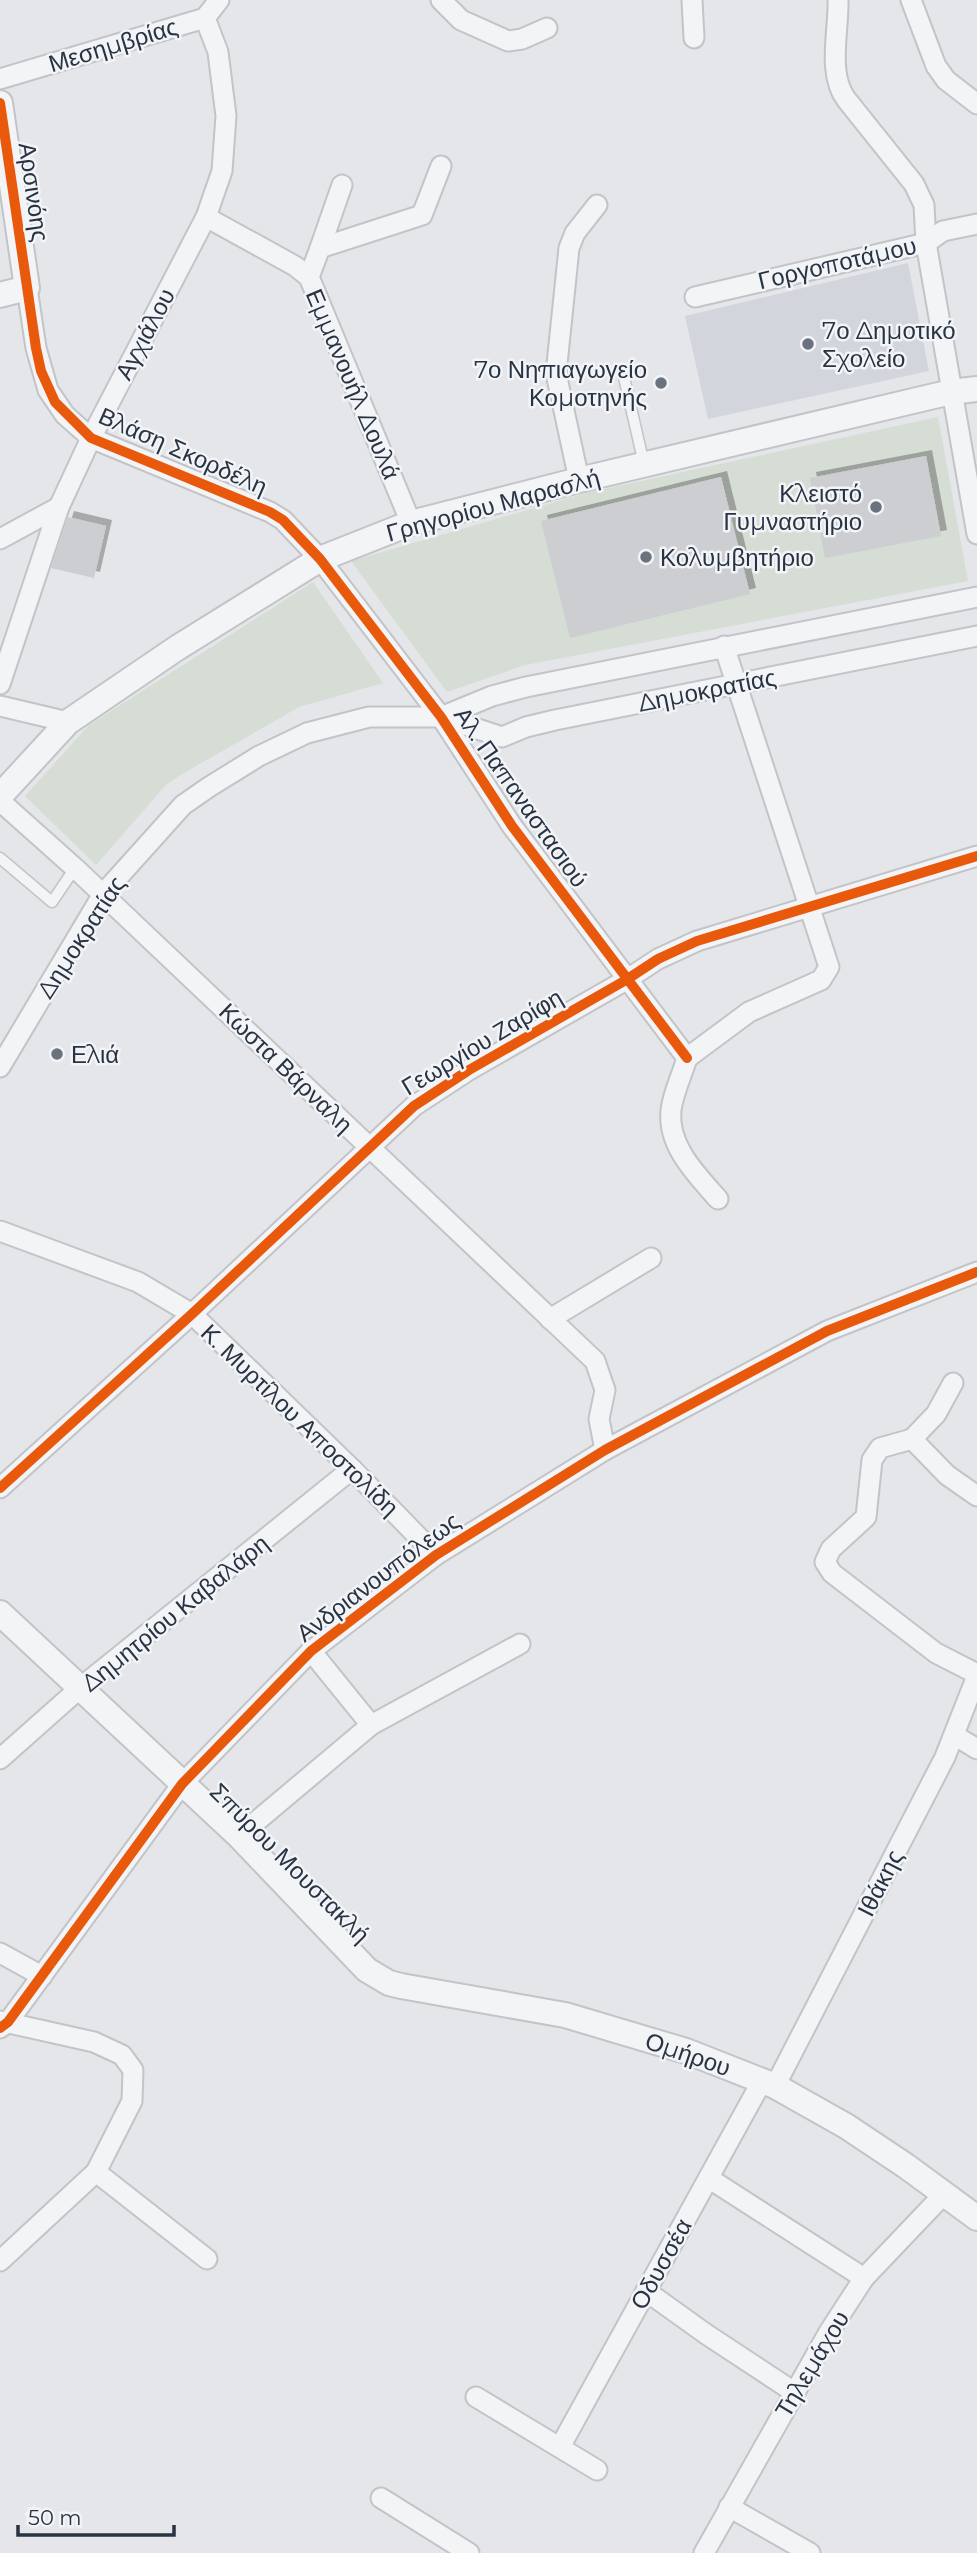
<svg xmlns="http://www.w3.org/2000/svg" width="977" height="2553" viewBox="0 0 977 2553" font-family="Montserrat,sans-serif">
	<defs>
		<filter id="shadow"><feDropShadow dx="6" dy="-6" stdDeviation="0" flood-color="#0004"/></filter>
	</defs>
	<rect width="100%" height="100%" fill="#e4e6e9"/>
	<polygon fill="#d2d6dc" points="908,263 929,371 708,419 685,316"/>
	<g fill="#d5ddd4">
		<polygon points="938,417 968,581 525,665 447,692 351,561 586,493"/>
		<polygon points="313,582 383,683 299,707 177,777 165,786 96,865 25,796 89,725"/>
	</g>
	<g fill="#ccced1" filter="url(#shadow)">
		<polygon points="926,456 941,536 825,558 810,478"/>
		<polygon points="721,477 750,594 570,638 541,521"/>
		<polygon points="68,517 106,526 94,578 51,568"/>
	</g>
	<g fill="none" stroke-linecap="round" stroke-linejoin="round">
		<g stroke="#c2c4c7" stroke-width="13">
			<g id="service">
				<polyline points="623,373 644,464"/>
				<polyline points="0,858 52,902 75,868"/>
			</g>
		</g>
		<g stroke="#c2c4c7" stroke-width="23">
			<g id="minor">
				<polyline points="441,0 461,20 508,41 522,39 547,28"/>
				<polyline points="692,0 694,38"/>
				<path d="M 838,0 C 839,31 827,73 846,99 L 914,184 L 924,205 L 926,243 L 977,534"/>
				<polyline points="911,0 936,66 946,80 977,104"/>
				<polyline points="0,79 205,18 219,0"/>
				<polyline points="206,217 295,266 309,277 411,523"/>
				<polyline points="320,248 342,185"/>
				<polyline points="309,277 320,248 422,215 441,166"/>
				<polyline points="27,288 36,348 48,390 65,415 91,438 270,512 283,520 320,559 441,717 512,826 687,1058"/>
				<polyline points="695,297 926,243 943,231 977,224"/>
				<polyline points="579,480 557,378 557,364 569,248 575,233 597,205"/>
				<polyline points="0,539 59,507"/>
				<polyline points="0,684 59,507 91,438 206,217 222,171 226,116 218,52 205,18"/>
				<polyline points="0,706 68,722"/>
				<polyline points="441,717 492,696 526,687 977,597"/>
				<polyline points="0,801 75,868 595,1361 605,1390 599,1419 605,1450"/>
				<polyline points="687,1058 749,1012 821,980 829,967 724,646"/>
				<path d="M 687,1058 C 682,1075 673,1093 671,1110 C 667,1146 697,1175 718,1199"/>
				<polyline points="0,1067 103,894 183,805 209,787 259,756 307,733 369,717 441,717 502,737 526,727 555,720 977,636"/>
				<polyline points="0,1231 138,1282 192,1314 352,1469 436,1555"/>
				<polyline points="550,1319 651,1258"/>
				<polyline points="912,1439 936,1414 953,1383"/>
				<polyline points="0,1488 192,1314 414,1106 469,1070 626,980 658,959 697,941 977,856"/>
				<polyline points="977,1496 947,1475 912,1439 880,1448 872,1460 866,1517 831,1549 825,1562 832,1573 936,1653 977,1674"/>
				<polyline points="311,1651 371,1725"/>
				<polyline points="954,1735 977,1749"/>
				<polyline points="0,1759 80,1688 352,1469"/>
				<polyline points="239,1836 371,1725 520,1644"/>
				<polyline points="0,1953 42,1976"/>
				<polyline points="0,2021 94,2042 122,2055 133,2070 132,2101 96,2172 0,2261"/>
				<polyline points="0,2028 8,2022 182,1784 311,1651 436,1555 605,1450 827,1331 977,1272"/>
				<polyline points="775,2086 945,1757 977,1676"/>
				<polyline points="96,2172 207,2259"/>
				<polyline points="710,2179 864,2278"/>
				<polyline points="646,2291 706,2334 794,2392"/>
				<polyline points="476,2397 597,2470"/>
				<polyline points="560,2447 762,2081"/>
				<polyline points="381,2498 469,2553"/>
				<polyline points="729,2507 810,2553"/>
				<polyline points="704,2553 829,2332 864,2278 944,2194"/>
			</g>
		</g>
		<g stroke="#c2c4c7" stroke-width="28">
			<g id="tertiary">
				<polyline points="0,103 27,288 0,295"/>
				<polyline points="0,796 68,722 177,648 320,559 411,523 579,480 951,392 977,389"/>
				<polyline points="0,1613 239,1836 367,1970 389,1983 401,1986 565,2015 686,2051 775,2086 846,2126 906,2166 977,2218"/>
			</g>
		</g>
		<use href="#service" stroke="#f3f4f6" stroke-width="10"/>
		<use href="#minor" stroke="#f3f4f6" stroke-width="19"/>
		<use href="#tertiary" stroke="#f3f4f6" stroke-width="24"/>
		<g stroke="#f2f4f8" stroke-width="15">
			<g id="cycleway">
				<polyline points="0,103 36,348 41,371 55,402 91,438 270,512 283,520 320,559 441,717 512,826 687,1058"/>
				<polyline points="0,1488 192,1314 414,1106 469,1070 626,980 658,959 697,941 977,856"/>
				<polyline points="0,2028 8,2022 182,1784 311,1651 436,1555 605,1450 827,1331 977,1272"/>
			</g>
		</g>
		<use href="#cycleway" stroke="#e8590c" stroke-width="10"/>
	</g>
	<g fill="#6a727d" stroke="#f2f4f8" stroke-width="2.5">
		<circle cx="808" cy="344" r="7"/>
		<circle cx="661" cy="383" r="7"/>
		<circle cx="876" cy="507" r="7"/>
		<circle cx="646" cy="557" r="7"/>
		<circle cx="57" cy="1054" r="7"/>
	</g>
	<g text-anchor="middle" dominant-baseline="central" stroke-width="5" stroke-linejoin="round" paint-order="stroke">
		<g font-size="24" fill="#293443" stroke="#f2f4f8">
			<text transform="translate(113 45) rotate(-17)">Μεσημβρίας</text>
			<text transform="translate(34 192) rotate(82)">Αρσινόης</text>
			<text transform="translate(837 263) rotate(-13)">Γοργοποτάμου</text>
			<text transform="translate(145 334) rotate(-62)">Αγχιάλου</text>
			<text transform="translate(353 384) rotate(67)">Εμμανουήλ Δουλά</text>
			<text transform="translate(183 451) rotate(24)">Βλάση Σκορδέλη</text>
			<text transform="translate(493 505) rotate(-15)">Γρηγορίου Μαρασλή</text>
			<text transform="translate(707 690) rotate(-11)">Δημοκρατίας</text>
			<text transform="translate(521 797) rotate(55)">Αλ. Παπαναστασιού</text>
			<text transform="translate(81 937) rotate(-57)">Δημοκρατίας</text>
			<text transform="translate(482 1042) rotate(-31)">Γεωργίου Ζαρίφη</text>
			<text transform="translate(286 1068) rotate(44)">Κώστα Βάρναλη</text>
			<text transform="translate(300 1420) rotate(44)">Κ. Μυρτίλου Αποστολίδη</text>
			<text transform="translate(378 1577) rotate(-37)">Ανδριανουπόλεως</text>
			<text transform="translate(175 1613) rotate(-39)">Δημητρίου Καβαλάρη</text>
			<text transform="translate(290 1863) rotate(45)">Σπύρου Μουστακλή</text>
			<text transform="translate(880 1883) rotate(-63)">Ιθάκης</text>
			<text transform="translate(688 2054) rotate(19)">Ομήρου</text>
			<text transform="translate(661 2264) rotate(-61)">Οδυσσέα</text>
			<text transform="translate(812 2364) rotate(-59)">Τηλεμάχου</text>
		</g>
		<g font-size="24" fill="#293443" stroke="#f2f4f8" text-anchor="start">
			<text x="822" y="330">7ο Δημοτικό<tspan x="822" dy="28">Σχολείο</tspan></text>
			<text x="647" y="369" text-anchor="end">7ο Νηπιαγωγείο<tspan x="647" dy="28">Κομοτηνής</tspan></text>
			<text x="862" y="493" text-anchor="end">Κλειστό<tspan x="862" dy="28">Γυμναστήριο</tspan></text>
			<text x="660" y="557">Κολυμβητήριο</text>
			<text x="71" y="1054">Ελιά</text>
		</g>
	</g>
	<path d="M18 2525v10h156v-10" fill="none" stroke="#293443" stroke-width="3.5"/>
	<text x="28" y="2525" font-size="21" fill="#293443" stroke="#f2f4f8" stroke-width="5" paint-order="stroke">50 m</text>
</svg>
